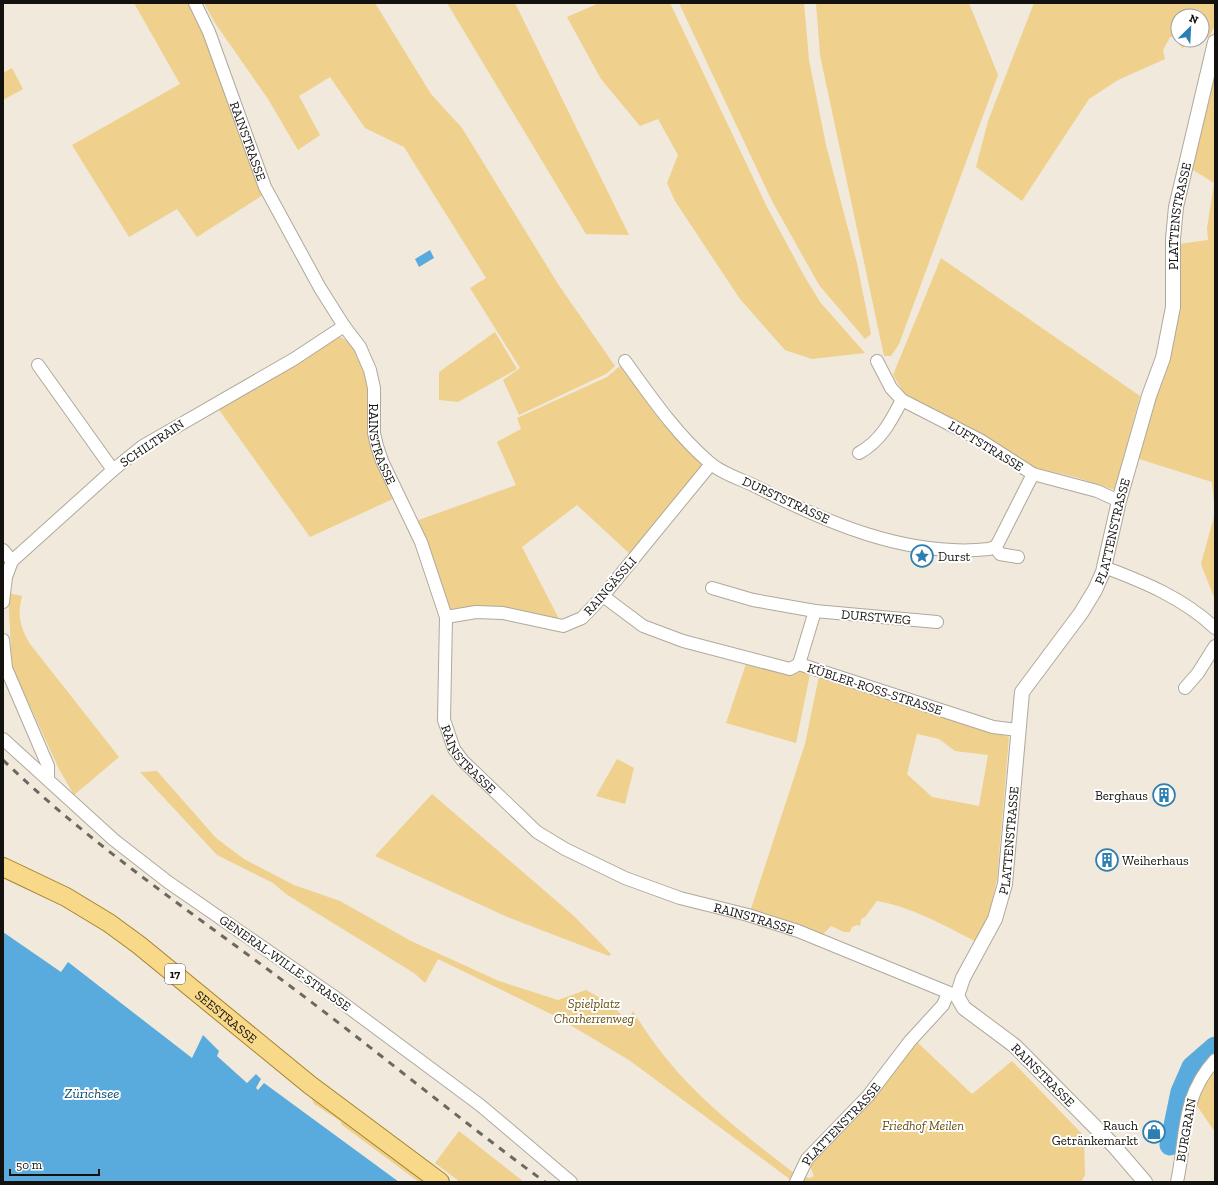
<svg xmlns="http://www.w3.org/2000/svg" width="1218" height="1185" viewBox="0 0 1218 1185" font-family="'Zilla Slab',serif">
	<rect width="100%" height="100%" fill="#f0e9dc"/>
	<g fill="#efd08c" fill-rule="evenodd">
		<polygon points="134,3 190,3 220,73 263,195 197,237 177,209 129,237 72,145 180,84"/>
		<polygon points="204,3 375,3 431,94 462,128 558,284 615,366 606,374 519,415 503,380 520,368 470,288 486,278 404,147 365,128 330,77 299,96 320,135 298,150 268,99 215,23"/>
		<polygon points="447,3 515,3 629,235 586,234"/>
		<polygon points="599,3 670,3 767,207 803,274 820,302 865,353 812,359 785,350 740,299 675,201 667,183 678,155 658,119 640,126 601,79 567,17"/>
		<polygon points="679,3 804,3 809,60 826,145 857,263 871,334 865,339 819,285 772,201"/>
		<polygon points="816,3 969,3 998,75 899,344 891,356 884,356 820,55"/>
		<polygon points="1034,3 1215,3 1215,25 1209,37 1202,40 1202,16 1178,16 1178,40 1201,40 1182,48 1175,37 1170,37 1163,50 1165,59 1118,80 1089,99 1022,201 976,167 988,121"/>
		<polygon points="1215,67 1215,600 1201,564 1215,513 1212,482 1136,458 1150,408 1179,244 1208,240 1207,228 1214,183 1190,168"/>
		<polygon points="12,68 23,89 3,100 3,73"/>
		<polygon points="941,258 1140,396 1115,490 1075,477 1031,467 904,393 893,375"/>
		<polygon points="495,332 517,369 458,402 439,400 439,372"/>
		<polygon points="337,335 354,345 366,372 372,449 395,498 310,537 217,407"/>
		<polygon points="620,366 662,423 705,465 630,554 577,505 522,547 560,621 499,607 485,606 449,612 416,521 516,485 497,442 521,429 517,418 607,377"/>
		<path d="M 8,593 L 22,596 C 17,616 20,627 30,644 L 119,757 L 74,795 L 59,769 L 12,667 Z"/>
		<polygon points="746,664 792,675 801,671 810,674 796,743 726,723"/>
		<path d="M 819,676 L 1009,737 L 997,879 L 989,915 L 975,941 C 943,925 912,907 877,901 L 865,917 L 861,919 L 860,926 L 857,925 L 852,927 L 850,932 L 844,932 L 831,926 L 821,936 L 750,912 L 805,744 ZM 917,734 L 939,739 L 955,751 L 988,755 L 979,806 L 932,797 L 907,774 Z"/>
		<polygon points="617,759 634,768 625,804 596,796"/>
		<path d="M 157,771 L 216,838 L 244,859 L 294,885 L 340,901 L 411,941 L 499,981 L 558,1000 L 586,990 L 612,1005 L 628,1022 L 633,1011 C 677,1084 728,1122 794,1173 L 791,1180 L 629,1060 L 555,1016 L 438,959 L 425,983 L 414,973 L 286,894 L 273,883 L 217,855 L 140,772 Z"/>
		<polygon points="432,794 575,917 611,954 609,956 505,916 375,856"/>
		<polygon points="917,1042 972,1094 1012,1061 1084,1136 1085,1175 1081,1182 800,1182 805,1177 810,1178 814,1176 810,1166 811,1162"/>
		<polygon points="1215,1066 1215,1132 1195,1103"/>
		<polygon points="311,1097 425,1182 419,1182 342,1125 340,1121 314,1104"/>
		<polygon points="459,1131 524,1182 460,1182 435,1163"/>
	</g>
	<g fill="#5aabdd">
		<polygon points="430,250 434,258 419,267 415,259"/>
		<polygon points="3,932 61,972 68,962 192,1058 203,1035 219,1051 217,1056 247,1083 256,1074 261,1079 256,1088 258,1090 264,1083 399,1182 3,1182"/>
	</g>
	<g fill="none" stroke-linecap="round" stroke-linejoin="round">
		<polyline stroke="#5aabdd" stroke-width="21" points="1170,1145 1181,1092 1192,1067 1215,1047"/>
		<g stroke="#afa99c" stroke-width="14">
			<g id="minor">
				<path id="s1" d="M 195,3 L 209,32 L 265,187 L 320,288 L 344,326 L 360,347 L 370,370 L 374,388 L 374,433 L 377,446 L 382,461 L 421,542 L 446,617 L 444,720 L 454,749 L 463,761 L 537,832 L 565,849 L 625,878 L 680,898 L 748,915 L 798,931 L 957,996"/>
				<path d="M 625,361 C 651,397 676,434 710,463 C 721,473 740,479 753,485 C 825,522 907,558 989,549 L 995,547 L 998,543 L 1033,474"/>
				<polyline points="877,361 891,388 902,400 980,440 1033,474 1097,491 1119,501"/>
				<polyline points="38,365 113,470"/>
				<path d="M 859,453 C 881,441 891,421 902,400"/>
				<polyline points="995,547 1000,554 1018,557"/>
				<polyline points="3,550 12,561"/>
				<path d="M 1104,567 C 1144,582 1183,598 1215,628"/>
				<polyline points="712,588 753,600 815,611 937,622"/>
				<polyline points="603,596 643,626 683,641 790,669 799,664 993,727 1018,730"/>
				<polyline points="3,602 6,577 12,561 113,470 143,446 294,359 344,326"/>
				<polyline points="446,617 476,612 503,613 563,626 582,618 603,596 711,464"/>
				<polyline points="3,640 6,668 48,766 48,779"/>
				<polyline points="799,664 815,611"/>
				<polyline points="1185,688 1198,673 1215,646"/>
				<polyline points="3,739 114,840 168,882 336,998 480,1105 571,1182"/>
				<path id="s2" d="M 796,1182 L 807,1159 L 868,1096 L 910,1041 L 943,1005 L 948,993"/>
				<path d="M 1177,1182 C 1187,1136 1181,1097 1215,1060"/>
			</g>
		</g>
		<g stroke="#afa99c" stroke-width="16">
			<g id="tertiary">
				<path id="s3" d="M 1145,1182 L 1114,1146 L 1015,1046 L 964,1008 L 957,996 L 963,978 L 995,919 L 1005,884 L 1022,692 L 1081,613 L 1095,590 L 1103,572 L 1119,501 L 1149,396 L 1163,358 L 1173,307 L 1173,239 L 1176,207 L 1215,42"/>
			</g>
		</g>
		<g stroke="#a6832b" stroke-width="20">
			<g id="primary">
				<path id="s4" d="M 3,867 L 66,897 L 109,923 L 139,945 L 310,1085 L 440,1182"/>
			</g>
		</g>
		<use href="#minor" stroke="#fff" stroke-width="12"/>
		<use href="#tertiary" stroke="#fff" stroke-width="14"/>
		<use href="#primary" stroke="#f8d989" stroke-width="18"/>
		<path stroke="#6c6860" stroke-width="3" stroke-dasharray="7 7" stroke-linecap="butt" d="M 3,760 C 89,843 187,909 282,980 C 371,1046 456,1117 545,1182"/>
	</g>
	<defs>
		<g id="sight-ring" transform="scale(1.15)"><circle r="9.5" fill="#fff" stroke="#2c7fb0" stroke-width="1.5"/><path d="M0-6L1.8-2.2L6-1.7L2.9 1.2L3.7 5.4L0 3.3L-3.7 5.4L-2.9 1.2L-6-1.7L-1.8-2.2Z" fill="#2c7fb0"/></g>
		<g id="building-ring" transform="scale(1.15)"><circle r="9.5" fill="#fff" stroke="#2c7fb0" stroke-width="1.5"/><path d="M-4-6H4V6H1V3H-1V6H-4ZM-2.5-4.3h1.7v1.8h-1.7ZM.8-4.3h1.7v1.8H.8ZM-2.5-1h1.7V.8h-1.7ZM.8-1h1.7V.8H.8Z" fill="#2c7fb0"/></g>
		<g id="shop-ring" transform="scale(1.15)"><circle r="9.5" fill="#fff" stroke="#2c7fb0" stroke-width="1.5"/><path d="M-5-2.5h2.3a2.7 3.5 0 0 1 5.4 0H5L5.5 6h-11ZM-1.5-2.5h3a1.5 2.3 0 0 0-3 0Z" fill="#2c7fb0"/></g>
	</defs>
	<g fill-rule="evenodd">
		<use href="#sight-ring" x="922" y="556"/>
		<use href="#building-ring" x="1164" y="795"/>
		<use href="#building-ring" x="1107" y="860"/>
		<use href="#shop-ring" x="1154" y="1132"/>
	</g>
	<g text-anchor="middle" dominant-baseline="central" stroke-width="4" stroke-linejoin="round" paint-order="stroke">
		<rect fill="#fff" stroke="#5a5956" stroke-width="1" x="165" y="964" width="20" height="20" rx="3"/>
		<g font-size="12" font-weight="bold" fill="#14120e">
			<text x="175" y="974">17</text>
		</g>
		<g font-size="13" fill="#14120e" stroke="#fff">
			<text stroke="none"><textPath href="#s1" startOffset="148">RAINSTRASSE</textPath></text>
			<text stroke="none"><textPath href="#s3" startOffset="1092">PLATTENSTRASSE</textPath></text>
			<text transform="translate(152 443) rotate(-34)">SCHILTRAIN</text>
			<text stroke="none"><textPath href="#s1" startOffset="484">RAINSTRASSE</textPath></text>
			<text transform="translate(986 446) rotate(31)">LUFTSTRASSE</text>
			<text transform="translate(786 500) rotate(25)">DURSTSTRASSE</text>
			<text stroke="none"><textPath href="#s3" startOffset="768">PLATTENSTRASSE</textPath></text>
			<text transform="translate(610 586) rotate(-49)">RAINGÄSSLI</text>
			<text transform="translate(876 617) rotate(5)">DURSTWEG</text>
			<text transform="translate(875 689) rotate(18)">KÜBLER-ROSS-STRASSE</text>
			<text stroke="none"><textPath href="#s1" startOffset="820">RAINSTRASSE</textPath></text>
			<text stroke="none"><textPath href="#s3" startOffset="432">PLATTENSTRASSE</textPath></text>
			<text stroke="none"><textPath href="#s1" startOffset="1156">RAINSTRASSE</textPath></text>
			<text transform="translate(285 963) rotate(35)">GENERAL-WILLE-STRASSE</text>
			<text stroke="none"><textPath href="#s4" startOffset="270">SEESTRASSE</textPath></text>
			<text transform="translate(1043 1075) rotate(45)">RAINSTRASSE</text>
			<text stroke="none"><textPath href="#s2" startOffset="74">PLATTENSTRASSE</textPath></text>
			<text transform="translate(1186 1130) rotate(-80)">BURGRAIN</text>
		</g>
		<g font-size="13" fill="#14120e" stroke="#fff" text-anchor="start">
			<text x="938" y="556">Durst</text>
			<text x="1148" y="795" text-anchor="end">Berghaus</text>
			<text x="1122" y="860">Weiherhaus</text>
			<text x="1138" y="1125" text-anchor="end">Rauch<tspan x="1138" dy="15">Getränkemarkt</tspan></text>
		</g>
		<g font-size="13" font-style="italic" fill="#685011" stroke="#fff">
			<text x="594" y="1003">Spielplatz<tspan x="594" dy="15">Chorherrenweg</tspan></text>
			<text x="923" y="1125">Friedhof Meilen</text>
		</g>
		<g font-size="14" font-style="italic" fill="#044869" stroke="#fff">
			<text x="92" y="1093">Zürichsee</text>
		</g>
	</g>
	<rect width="1218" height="1185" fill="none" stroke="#14120e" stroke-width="8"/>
	<g transform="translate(1190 28) rotate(24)"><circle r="19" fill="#ffffff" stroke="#a1a09f"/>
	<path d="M0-3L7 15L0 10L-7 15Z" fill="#2c7fb0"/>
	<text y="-6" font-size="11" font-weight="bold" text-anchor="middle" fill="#14120e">N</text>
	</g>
	<path d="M10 1169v6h89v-6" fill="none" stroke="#14120e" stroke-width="2"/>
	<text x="16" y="1169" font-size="12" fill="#14120e" stroke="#ffffff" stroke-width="3" paint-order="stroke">50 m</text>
</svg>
